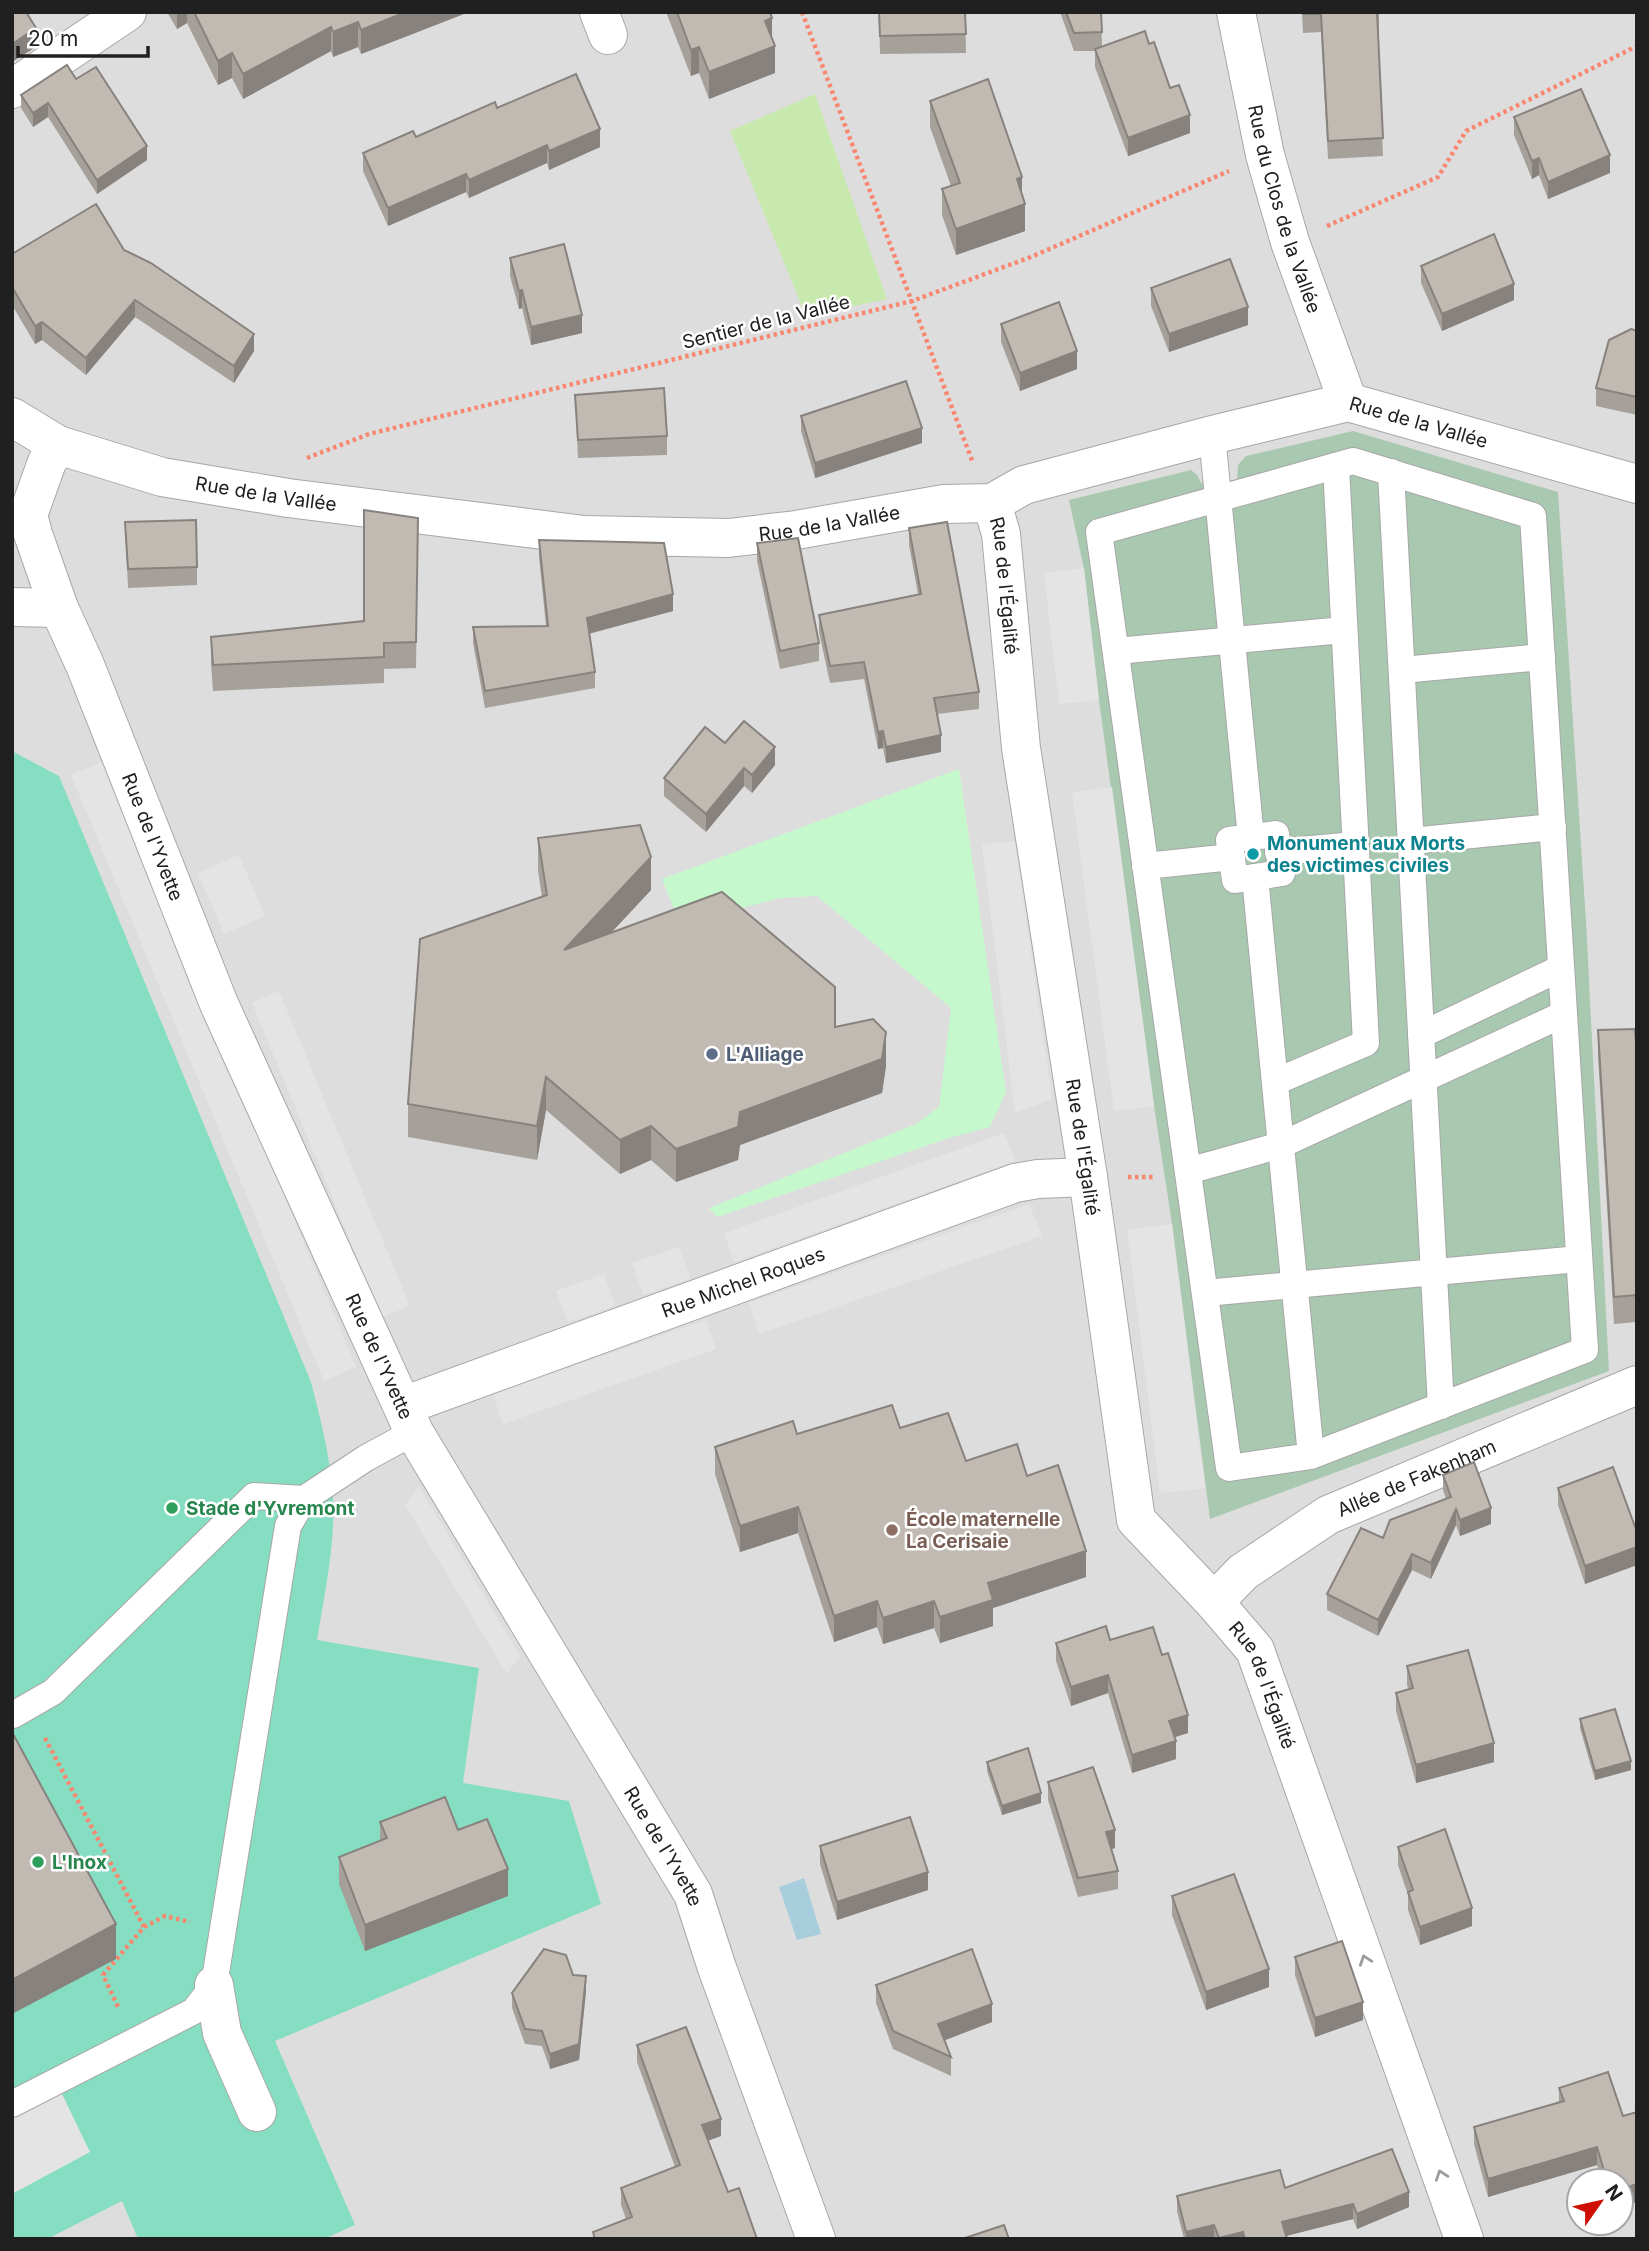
<svg xmlns="http://www.w3.org/2000/svg" width="1649" height="2251" viewBox="0 0 1649 2251" font-family="Inter,sans-serif">
	<rect width="100%" height="100%" fill="#f0eee7"/>
	<path fill="#dedddd" fill-rule="evenodd" d="M 12,12 L 1637,12 L 1637,2239 L 12,2239 ZM 1579,2181 L 1621,2181 L 1621,2223 L 1579,2223 Z"/>
	<polygon fill="#c7e9ae" points="815,94 887,299 806,316 730,131"/>
	<polygon fill="#a8c9af" points="1353,431 1558,492 1586,922 1609,1371 1210,1519 1172,1224 1154,1106 1099,700 1084,569 1069,500 1191,470 1197,475 1201,483 1237,480 1238,465 1246,456"/>
	<polygon fill="#c5f9cd" points="959,769 1006,1092 990,1127 949,1138 717,1217 709,1208 916,1124 939,1107 951,1008 817,896 780,898 680,924 662,879"/>
	<path fill="#86dec2" d="M 12,751 L 59,776 L 311,1382 C 323,1429 336,1478 333,1527 C 331,1564 323,1603 317,1640 L 479,1668 L 463,1783 L 569,1801 L 601,1904 L 275,2041 L 355,2225 L 324,2239 L 138,2239 L 122,2201 L 47,2239 L 12,2239 Z"/>
	<g fill="#e4e4e4">
		<polygon points="1084,568 1099,700 1059,704 1044,573"/>
		<polygon points="102,762 356,1367 324,1381 71,775"/>
		<polygon points="1112,787 1154,1106 1114,1111 1072,792"/>
		<polygon points="1015,841 1052,1099 1015,1113 982,844"/>
		<polygon points="239,855 265,916 224,934 198,873"/>
		<polygon points="279,991 410,1306 382,1317 252,1003"/>
		<polygon points="1004,1133 1015,1161 734,1262 724,1233"/>
		<polygon points="1029,1204 1042,1236 759,1334 749,1303"/>
		<polygon points="1172,1224 1205,1488 1160,1493 1127,1230"/>
		<polygon points="680,1247 690,1279 643,1295 632,1263"/>
		<polygon points="604,1274 615,1306 568,1322 556,1291"/>
		<polygon points="706,1320 716,1349 503,1424 493,1394"/>
		<polygon points="419,1486 520,1656 507,1674 405,1505"/>
		<polygon points="51,2071 90,2152 12,2194 12,2093"/>
	</g>
	<polygon fill="#a8cedd" points="804,1878 821,1934 797,1940 779,1887"/>
	<g fill="none" stroke-linecap="round" stroke-linejoin="round">
		<g stroke="#a7a7a7" stroke-width="28">
			<g id="lane">
				<polyline points="1212,435 1251,838"/>
				<polyline points="1391,472 1441,1406"/>
				<polyline points="1116,651 1344,630"/>
				<polyline points="1402,670 1542,657"/>
				<polygon points="1276,834 1282,873 1235,880 1229,840"/>
				<polyline points="1411,841 1553,827"/>
				<polyline points="1278,852 1355,845"/>
				<polyline points="1145,866 1232,857"/>
				<polyline points="1255,877 1311,1456 1585,1350 1533,516 1353,461 1099,532 1229,1468 1311,1456"/>
				<polyline points="1421,1035 1561,968"/>
				<polyline points="1275,1082 1366,1043 1336,466"/>
				<polyline points="1188,1171 1281,1145 1564,1014"/>
				<polyline points="1205,1293 1579,1259"/>
				<polyline points="13,1715 53,1692 254,1496 304,1499"/>
				<polyline points="12,2104 194,2011 214,1985 288,1526 304,1499 366,1458 414,1432"/>
			</g>
		</g>
		<g stroke="#a7a7a7" stroke-width="40">
			<g id="street">
				<polyline points="599,12 608,35"/>
				<path id="s1" d="M 1236,12 L 1265,155 L 1290,242 L 1348,402"/>
				<polyline points="12,89 127,12"/>
				<path id="s2" d="M 12,417 L 58,445 L 162,477 L 288,498 L 584,535 L 728,538 L 796,530 L 944,504 L 992,503 L 1024,485 L 1212,435 L 1348,402 L 1637,484"/>
				<path id="s3" d="M 58,445 L 47,462 L 28,515 L 33,534 L 59,608 L 85,665 L 219,1004 L 414,1432 L 693,1894 L 717,1968 L 816,2239"/>
				<path id="s4" d="M 992,503 L 1001,534 L 1021,748 L 1088,1177 L 1136,1520 L 1214,1602 L 1255,1650 L 1464,2239"/>
				<polyline points="12,607 59,608"/>
				<path id="s5" d="M 403,1406 L 1015,1183 L 1038,1179 L 1088,1177"/>
				<path id="s6" d="M 1214,1602 L 1243,1572 L 1328,1515 L 1637,1385"/>
				<polyline points="214,1985 222,2033 257,2112"/>
			</g>
		</g>
		<g stroke="#f88770" stroke-width="4.5" stroke-dasharray="3.5 3.5" stroke-linecap="butt">
			<polyline points="802,12 973,463"/>
			<polyline points="1327,226 1438,177 1466,131 1637,46"/>
			<polyline points="307,458 369,434 912,301 1031,257 1229,171"/>
			<polyline points="1128,1177 1154,1177"/>
			<polyline points="45,1738 144,1927 103,1975 119,2009"/>
			<polyline points="144,1927 165,1916 190,1922"/>
		</g>
		<use href="#lane" stroke="#fff" stroke-width="26"/>
		<use href="#street" stroke="#fff" stroke-width="38"/>
	</g>
	<g fill="#a6a09a">
		<polygon points="167,12 469,12 361,54 358,47 333,57 331,51 243,99 232,78 218,85 187,23 177,29"/>
		<polygon points="666,12 770,12 775,73 709,99 699,73 691,76"/>
		<polygon points="879,12 965,12 966,53 880,54"/>
		<polygon points="1060,12 1101,12 1102,46 1149,44 1190,133 1128,156 1095,67 1095,51 1074,51"/>
		<polygon points="1302,12 1379,12 1379,30 1378,30 1383,156 1328,159 1321,32 1303,33"/>
		<polygon points="76,79 147,160 97,194 48,117 33,127 21,108 21,95"/>
		<polygon points="930,101 1022,195 1025,231 956,255 942,215 942,189 951,186 930,127"/>
		<polygon points="497,108 600,147 549,170 547,163 469,198 466,192 388,226 363,171 363,153 416,137"/>
		<polygon points="1514,117 1610,173 1548,199 1539,175 1532,179 1514,135"/>
		<polygon points="124,250 254,351 234,383 135,317 86,375 42,340 35,344 12,305 12,254"/>
		<polygon points="510,258 582,333 531,345 522,308 519,309 510,276"/>
		<polygon points="1421,266 1514,300 1442,331 1421,283"/>
		<polygon points="1151,288 1248,325 1169,352 1151,306"/>
		<polygon points="1001,324 1077,369 1020,391 1001,342"/>
		<polygon points="1637,331 1637,415 1596,406 1596,388"/>
		<polygon points="575,395 667,436 667,455 578,458"/>
		<polygon points="801,416 922,443 815,478 801,431"/>
		<polygon points="418,518 416,668 384,669 384,683 213,691 211,663 211,637 364,621"/>
		<polygon points="125,522 197,567 197,585 128,588"/>
		<polygon points="909,528 979,692 979,709 937,714 941,752 886,763 883,748 878,749 864,679 830,683 819,632 819,615 918,594 909,545"/>
		<polygon points="539,540 673,611 589,634 595,672 595,688 485,708 473,643 473,627 546,626 539,557"/>
		<polygon points="757,543 819,643 819,661 780,669 757,561"/>
		<polygon points="725,743 775,765 752,793 744,786 706,832 664,796 664,778"/>
		<polygon points="538,838 651,890 611,933 835,1027 886,1066 882,1093 740,1145 738,1160 676,1182 651,1160 620,1174 546,1110 537,1160 408,1137 408,1104 542,897 538,871"/>
		<polygon points="1598,1030 1637,1060 1637,1322 1614,1324 1598,1056"/>
		<polygon points="900,1428 966,1461 1027,1476 1086,1577 993,1608 993,1626 940,1643 934,1628 883,1644 877,1627 834,1642 798,1533 740,1552 715,1474 715,1447 797,1434"/>
		<polygon points="1443,1475 1491,1524 1460,1536 1456,1525 1431,1579 1412,1570 1378,1636 1327,1610 1327,1594 1383,1538 1446,1499 1443,1490"/>
		<polygon points="1558,1488 1637,1532 1637,1565 1585,1584 1558,1505"/>
		<polygon points="1110,1640 1188,1733 1174,1737 1176,1759 1132,1773 1108,1693 1071,1706 1056,1661 1056,1643"/>
		<polygon points="1407,1666 1494,1762 1416,1783 1396,1711 1396,1693 1408,1689 1407,1684"/>
		<polygon points="1580,1719 1631,1770 1595,1780 1580,1728"/>
		<polygon points="987,1762 1041,1803 1002,1815 987,1771"/>
		<polygon points="1048,1782 1115,1848 1111,1849 1118,1871 1118,1889 1078,1897 1048,1800"/>
		<polygon points="380,1822 458,1830 508,1896 365,1951 339,1884 339,1857 380,1841"/>
		<polygon points="820,1846 928,1890 837,1920 820,1864"/>
		<polygon points="1398,1847 1472,1926 1420,1945 1408,1910 1408,1895 1398,1865"/>
		<polygon points="1172,1896 1269,1987 1206,2010 1172,1915"/>
		<polygon points="1295,1957 1363,2020 1315,2037 1295,1975"/>
		<polygon points="573,1975 586,1991 579,2060 550,2069 542,2046 525,2044 512,2008 512,1993"/>
		<polygon points="876,1985 992,2022 944,2040 951,2057 951,2076 893,2049 876,2003"/>
		<polygon points="637,2045 721,2136 708,2140 728,2192 757,2239 593,2239 593,2232 626,2219 621,2205 621,2188 675,2167 637,2062"/>
		<polygon points="1559,2088 1637,2202 1621,2206 1621,2181 1602,2181 1597,2165 1488,2197 1474,2144 1474,2127 1559,2103"/>
		<polygon points="1285,2188 1409,2207 1357,2229 1353,2219 1286,2236 1287,2239 1184,2239 1177,2211 1177,2196"/>
	</g>
	<g fill="#87827d">
		<polygon points="177,12 187,12 187,23 177,29"/>
		<polygon points="406,12 469,12 361,54 361,30"/>
		<polygon points="772,18 772,44 765,21"/>
		<polygon points="358,22 358,47 333,57 333,32"/>
		<polygon points="331,27 331,51 243,99 243,74"/>
		<polygon points="36,28 36,47 12,62 12,44"/>
		<polygon points="775,46 775,73 709,99 709,72"/>
		<polygon points="699,47 699,73 691,76 691,50"/>
		<polygon points="232,53 232,78 218,85 218,61"/>
		<polygon points="48,103 48,117 33,127 33,113"/>
		<polygon points="1190,115 1190,133 1128,156 1128,138"/>
		<polygon points="600,129 600,147 549,170 549,151"/>
		<polygon points="547,145 547,163 469,198 469,180"/>
		<polygon points="147,146 147,160 97,194 97,180"/>
		<polygon points="1610,155 1610,173 1548,199 1548,182"/>
		<polygon points="1539,158 1539,175 1532,179 1532,161"/>
		<polygon points="466,174 466,192 388,226 388,208"/>
		<polygon points="1022,177 1022,203 1017,179"/>
		<polygon points="1025,204 1025,231 956,255 956,229"/>
		<polygon points="1514,284 1514,300 1442,331 1442,314"/>
		<polygon points="522,290 522,308 519,309 519,291"/>
		<polygon points="135,300 135,317 86,375 86,358"/>
		<polygon points="1248,307 1248,325 1169,352 1169,334"/>
		<polygon points="582,315 582,333 531,345 531,327"/>
		<polygon points="42,322 42,340 35,344 35,326"/>
		<polygon points="254,334 254,351 234,383 234,366"/>
		<polygon points="1077,351 1077,369 1020,391 1020,373"/>
		<polygon points="922,428 922,443 815,478 815,463"/>
		<polygon points="673,594 673,611 587,634 587,618"/>
		<polygon points="883,731 883,748 878,749 878,732"/>
		<polygon points="941,735 941,752 886,763 886,747"/>
		<polygon points="775,747 775,765 752,793 752,775"/>
		<polygon points="744,768 744,786 706,832 706,814"/>
		<polygon points="651,857 651,890 564,983 564,950"/>
		<polygon points="886,1032 886,1066 882,1093 740,1145 738,1160 676,1182 676,1149 740,1112"/>
		<polygon points="546,1077 546,1110 537,1160 537,1126"/>
		<polygon points="651,1126 651,1160 620,1174 620,1140"/>
		<polygon points="798,1507 798,1533 740,1552 740,1526"/>
		<polygon points="1491,1508 1491,1524 1460,1536 1460,1520"/>
		<polygon points="1456,1509 1456,1525 1431,1579 1431,1563"/>
		<polygon points="1637,1547 1637,1565 1585,1584 1585,1566"/>
		<polygon points="1086,1551 1086,1577 993,1608 993,1626 940,1643 940,1617 988,1583"/>
		<polygon points="1412,1554 1412,1570 1378,1636 1378,1620"/>
		<polygon points="877,1601 877,1627 834,1642 834,1616"/>
		<polygon points="934,1601 934,1628 883,1644 883,1618"/>
		<polygon points="1108,1675 1108,1693 1071,1706 1071,1687"/>
		<polygon points="1188,1715 1188,1733 1169,1739 1169,1721"/>
		<polygon points="1176,1741 1176,1759 1132,1773 1132,1755"/>
		<polygon points="1494,1743 1494,1762 1416,1783 1416,1765"/>
		<polygon points="1631,1761 1631,1770 1595,1780 1595,1771"/>
		<polygon points="1041,1793 1041,1803 1002,1815 1002,1806"/>
		<polygon points="1115,1830 1115,1848 1106,1851 1106,1832"/>
		<polygon points="508,1869 508,1896 365,1951 365,1925"/>
		<polygon points="928,1872 928,1890 837,1920 837,1902"/>
		<polygon points="1472,1908 1472,1926 1420,1945 1420,1927"/>
		<polygon points="116,1924 116,1959 12,2014 12,1980"/>
		<polygon points="1269,1969 1269,1987 1206,2010 1206,1992"/>
		<polygon points="586,1976 586,1991 579,2060 550,2069 550,2054"/>
		<polygon points="1363,2002 1363,2020 1315,2037 1315,2018"/>
		<polygon points="992,2004 992,2022 938,2043 938,2024"/>
		<polygon points="721,2119 721,2136 702,2143 702,2125"/>
		<polygon points="1597,2147 1597,2165 1488,2197 1488,2179"/>
		<polygon points="1637,2184 1637,2202 1621,2206 1621,2189"/>
		<polygon points="1409,2192 1409,2207 1357,2229 1357,2214"/>
		<polygon points="1353,2204 1353,2219 1282,2237 1282,2222"/>
		<polygon points="1214,2225 1214,2239 1186,2239 1186,2232"/>
		<polygon points="1243,2232 1243,2239 1219,2239 1219,2238"/>
	</g>
	<g fill="#c1bab3" stroke="#87827d" stroke-width="2">
		<polygon points="12,12 26,12 36,28 12,44"/>
		<polygon points="194,12 406,12 361,30 358,22 333,32 331,27 243,74 232,53 218,61"/>
		<polygon points="677,12 770,12 772,18 765,21 775,46 709,72 699,47 691,50"/>
		<polygon points="879,12 965,12 966,34 880,36"/>
		<polygon points="1066,12 1101,12 1102,32 1074,33"/>
		<polygon points="1303,12 1377,12 1383,138 1328,141 1321,14 1303,14"/>
		<polygon points="1145,31 1149,44 1154,42 1170,88 1179,85 1190,115 1128,138 1095,49"/>
		<polygon points="67,65 76,79 96,67 147,146 97,180 48,103 33,113 21,95"/>
		<polygon points="576,74 600,129 549,151 547,145 469,180 466,174 388,208 363,153 413,131 416,137 495,102 497,108"/>
		<polygon points="988,79 1022,177 1017,179 1025,204 956,229 942,189 960,183 930,101"/>
		<polygon points="1581,89 1610,155 1548,182 1539,158 1532,161 1514,117"/>
		<polygon points="96,204 124,250 151,263 254,334 234,366 135,300 86,358 42,322 35,326 12,287 12,254"/>
		<polygon points="1494,234 1514,284 1442,314 1421,266"/>
		<polygon points="564,244 582,315 531,327 522,290 519,291 510,258"/>
		<polygon points="1230,259 1248,307 1169,334 1151,288"/>
		<polygon points="1059,302 1077,351 1020,373 1001,324"/>
		<polygon points="1631,329 1637,331 1637,397 1596,388 1609,340"/>
		<polygon points="906,381 922,428 815,463 801,416"/>
		<polygon points="664,388 667,436 578,440 575,395"/>
		<polygon points="364,510 418,518 416,642 384,643 384,657 213,665 211,637 364,621"/>
		<polygon points="196,520 197,567 128,569 125,522"/>
		<polygon points="947,522 979,692 934,698 941,735 886,747 883,731 878,732 864,662 830,666 819,615 921,594 909,528"/>
		<polygon points="798,538 819,643 780,651 757,543"/>
		<polygon points="539,540 664,543 673,594 587,618 595,672 485,691 473,627 548,626"/>
		<polygon points="744,721 775,747 752,775 744,768 706,814 664,778 705,727 725,743"/>
		<polygon points="640,825 651,857 564,950 722,892 835,987 835,1027 873,1019 886,1032 882,1059 740,1112 738,1127 676,1149 651,1126 620,1140 546,1077 537,1126 408,1104 420,939 547,895 538,838"/>
		<polygon points="1635,1029 1637,1060 1637,1295 1614,1297 1598,1030"/>
		<polygon points="892,1405 900,1428 948,1413 966,1461 1017,1444 1027,1476 1058,1465 1086,1551 988,1583 993,1600 940,1617 934,1601 883,1618 877,1601 834,1616 798,1507 740,1526 715,1447 793,1421 797,1434"/>
		<polygon points="1474,1462 1491,1508 1460,1520 1456,1509 1431,1563 1412,1554 1378,1620 1327,1594 1361,1528 1383,1538 1390,1520 1451,1497 1443,1475"/>
		<polygon points="1613,1467 1637,1532 1637,1547 1585,1566 1558,1488"/>
		<polygon points="1106,1626 1110,1640 1153,1627 1162,1655 1168,1653 1188,1715 1169,1721 1176,1741 1132,1755 1108,1675 1071,1687 1056,1643"/>
		<polygon points="1468,1650 1494,1743 1416,1765 1396,1693 1413,1688 1407,1666"/>
		<polygon points="1615,1709 1631,1761 1595,1771 1580,1719"/>
		<polygon points="12,1732 116,1924 12,1980"/>
		<polygon points="1028,1748 1041,1793 1002,1806 987,1762"/>
		<polygon points="1093,1767 1115,1830 1106,1832 1118,1871 1078,1878 1048,1782"/>
		<polygon points="445,1797 458,1830 487,1819 508,1869 365,1925 339,1857 387,1838 380,1822"/>
		<polygon points="910,1817 928,1872 837,1902 820,1846"/>
		<polygon points="1445,1829 1472,1908 1420,1927 1408,1892 1413,1890 1398,1847"/>
		<polygon points="1234,1874 1269,1969 1206,1992 1172,1896"/>
		<polygon points="1342,1941 1363,2002 1315,2018 1295,1957"/>
		<polygon points="544,1949 566,1955 573,1975 586,1976 579,2044 550,2054 542,2031 525,2029 512,1993"/>
		<polygon points="972,1949 992,2004 938,2024 951,2057 893,2031 876,1985"/>
		<polygon points="686,2027 721,2119 702,2125 728,2192 739,2188 757,2239 595,2239 593,2232 632,2217 621,2188 680,2165 637,2045"/>
		<polygon points="1608,2072 1623,2116 1637,2112 1637,2184 1621,2189 1621,2181 1607,2181 1597,2147 1488,2179 1474,2127 1564,2101 1559,2088"/>
		<polygon points="1392,2149 1409,2192 1357,2214 1353,2204 1282,2222 1287,2239 1245,2239 1243,2232 1219,2238 1214,2225 1186,2232 1177,2196 1280,2170 1285,2188"/>
		<polygon points="1004,2225 1009,2239 962,2239"/>
	</g>
	<defs><path id="oneway-chevron" d="M-2-3.5L2.5 0L-2 3.5" fill="none" stroke-width="1.6" stroke-linecap="round" stroke-linejoin="round" transform="scale(1.75)"/></defs>
	<g stroke="#9b9b9b">
		<use href="#oneway-chevron" transform="translate(1365 1960) rotate(-109)"/>
		<use href="#oneway-chevron" transform="translate(1441 2175) rotate(-109)"/>
	</g>
	<circle fill="#0f9aa8" stroke="#fff" stroke-width="2.5" cx="1253" cy="854" r="7"/>
	<circle fill="#5c6f8a" stroke="#fff" stroke-width="2.5" cx="712" cy="1054" r="7"/>
	<g fill="#2e9e5b" stroke="#fff" stroke-width="2.5">
		<circle cx="172" cy="1508" r="7"/>
		<circle cx="38" cy="1862" r="7"/>
	</g>
	<circle fill="#8d6e63" stroke="#fff" stroke-width="2.5" cx="892" cy="1530" r="7"/>
	<g text-anchor="middle" dominant-baseline="central" stroke-width="5" stroke-linejoin="round" paint-order="stroke">
		<g font-size="19" fill="#202020" stroke="#fff">
			<text stroke="none"><textPath href="#s1" startOffset="203">Rue du Clos de la Vallée</textPath></text>
			<text transform="translate(766 322) rotate(-14)">Sentier de la Vallée</text>
			<text stroke="none"><textPath href="#s2" startOffset="1444">Rue de la Vallée</textPath></text>
			<text stroke="none"><textPath href="#s2" startOffset="268">Rue de la Vallée</textPath></text>
			<text stroke="none"><textPath href="#s2" startOffset="835">Rue de la Vallée</textPath></text>
			<text stroke="none"><textPath href="#s4" startOffset="84">Rue de l'Égalité</textPath></text>
			<text stroke="none"><textPath href="#s3" startOffset="422">Rue de l'Yvette</textPath></text>
			<text stroke="none"><textPath href="#s4" startOffset="651">Rue de l'Égalité</textPath></text>
			<text stroke="none"><textPath href="#s5" startOffset="362">Rue Michel Roques</textPath></text>
			<text stroke="none"><textPath href="#s3" startOffset="989">Rue de l'Yvette</textPath></text>
			<text stroke="none"><textPath href="#s6" startOffset="240">Allée de Fakenham</textPath></text>
			<text stroke="none"><textPath href="#s4" startOffset="1239">Rue de l'Égalité</textPath></text>
			<text stroke="none"><textPath href="#s3" startOffset="1556">Rue de l'Yvette</textPath></text>
		</g>
		<g font-size="19" font-weight="bold" fill="#0d838f" stroke="#fff" text-anchor="start">
			<text x="1267" y="843">Monument aux Morts<tspan x="1267" dy="22">des victimes civiles</tspan></text>
		</g>
		<g font-size="19" font-weight="bold" fill="#4e5e75" stroke="#fff" text-anchor="start">
			<text x="726" y="1054">L'Alliage</text>
		</g>
		<g font-size="19" font-weight="bold" fill="#27864d" stroke="#fff" text-anchor="start">
			<text x="186" y="1508">Stade d'Yvremont</text>
			<text x="52" y="1862">L'Inox</text>
		</g>
		<g font-size="19" font-weight="bold" fill="#785e54" stroke="#fff" text-anchor="start">
			<text x="906" y="1519">École maternelle<tspan x="906" dy="22">La Cerisaie</tspan></text>
		</g>
	</g>
	<rect width="1649" height="2251" fill="none" stroke="#202020" stroke-width="28"/>
	<g transform="translate(1600 2202) rotate(56)"><circle r="33" fill="#ffffff" stroke="#a6a6a6" stroke-width="2"/>
	<path d="M0-5L12 26L0 18L-12 26Z" fill="#cd1003"/>
	<text y="-10" font-size="19" font-weight="bold" text-anchor="middle" fill="#202020">N</text>
	</g>
	<path d="M18 46v10h130v-10" fill="none" stroke="#202020" stroke-width="3.5"/>
	<text x="28" y="46" font-size="21" fill="#202020" stroke="#ffffff" stroke-width="5" paint-order="stroke">20 m</text>
</svg>
